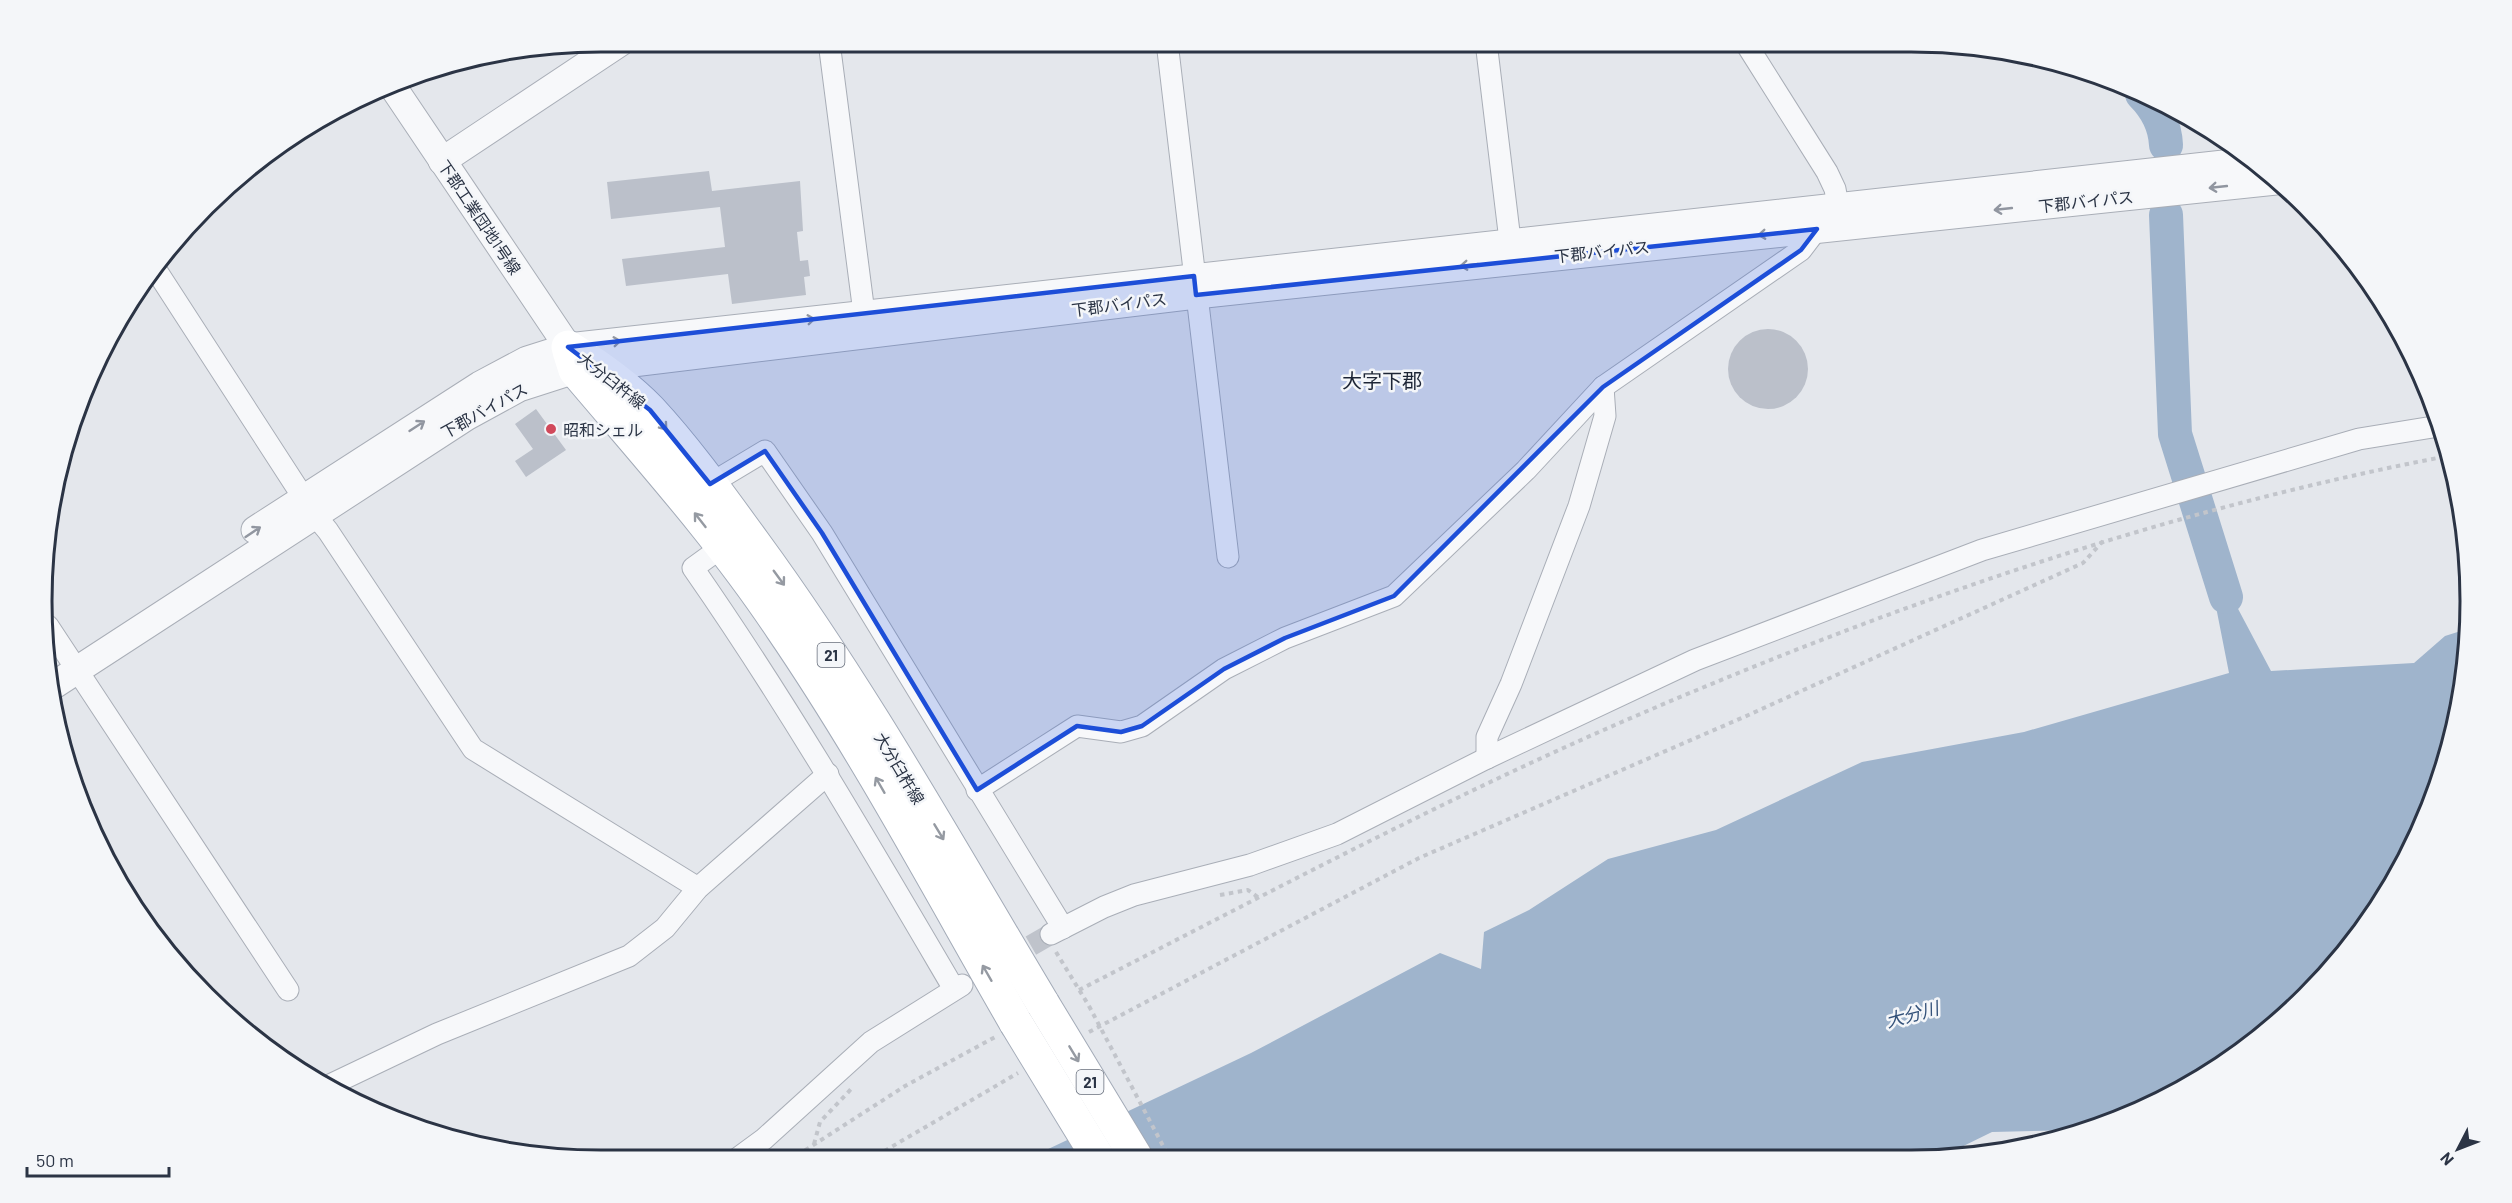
<svg xmlns="http://www.w3.org/2000/svg" width="2512" height="1203" viewBox="0 0 2512 1203" font-family="Barlow,'Noto Sans JP',sans-serif">
	<rect width="100%" height="100%" fill="#e4e7ec"/>
	<polygon fill="#9fb4cc" points="2220,552 2236,605 2271,671 2414,663 2445,636 2467,629 2459,711 2427,816 2355,942 2251,1045 2125,1118 2081,1130 1992,1132 1943,1156 1025,1160 1251,1053 1440,953 1481,969 1484,932 1529,910 1608,859 1716,830 1862,762 2024,732 2229,673 2206,556"/>
	<g fill="none" stroke-linecap="round" stroke-linejoin="round">
		<g stroke="#9fb4cc" stroke-width="34">
			<path d="M 2142,94 C 2156,108 2165,124 2166,145"/>
			<polyline points="2166,215 2175,434 2226,597"/>
		</g>
	</g>
	<g fill="#bbc0ca">
		<polygon points="709,171 712,191 800,181 803,231 797,232 800,261 808,260 810,276 804,277 806,295 732,304 728,274 626,286 622,259 725,247 720,207 611,219 607,182"/>
		<circle cx="1768" cy="369" r="40"/>
		<polygon points="536,409 566,450 526,477 515,461 533,449 515,424"/>
	</g>
	<g fill="none" stroke-linecap="round" stroke-linejoin="round">
		<polyline stroke="#bfc3cb" stroke-width="21" stroke-dasharray="21 10" stroke-linecap="butt" points="1004,961 1051,934"/>
		<g stroke="#a9aeb7" stroke-width="23">
			<g id="minor">
				<polyline points="829,42 864,313"/>
				<polyline points="1167,42 1228,557"/>
				<polyline points="1486,42 1512,257"/>
				<polyline points="1745,42 1827,172 1835,189 1838,206"/>
				<polyline points="156,270 314,514 328,531 473,749 698,888"/>
				<polyline points="710,484 765,451 822,533 1063,928"/>
				<path d="M 722,547 L 693,568 C 787,703 870,846 954,989"/>
				<polyline points="48,626 288,990"/>
				<polyline points="1487,758 1487,737 1511,684 1579,506 1605,416 1603,387"/>
				<polyline points="977,790 1077,726 1121,732 1142,726 1224,669 1285,638 1394,596 1526,470 1603,387 1801,250 1817,229"/>
				<polyline points="1051,934 1104,907 1134,895 1250,865 1337,834 1487,758 1695,660 1982,550 2359,439 2439,426"/>
				<polyline points="328,1086 437,1034 629,956 665,928 698,888 828,774"/>
				<polyline points="734,1161 764,1139 871,1042 962,985"/>
			</g>
		</g>
		<g stroke="#a9aeb7" stroke-width="29">
			<g id="tertiary">
				<polyline points="393,87 568,347"/>
				<polyline points="442,161 621,42"/>
				<polyline points="255,530 480,385 527,360 568,347 2251,161"/>
				<polyline points="51,687 466,417 519,388 575,370 1196,295 2276,181"/>
			</g>
		</g>
		<g stroke="#a3abb8" stroke-width="35">
			<g id="primary">
				<path d="M 568,347 C 597,365 626,385 650,410 C 688,451 721,498 754,543 C 861,689 950,849 1043,1004"/>
				<path d="M 569,351 L 575,370 C 646,454 721,537 782,629 C 868,755 940,891 1016,1023"/>
			</g>
		</g>
		<g stroke="#c2c5cb" stroke-width="4" stroke-dasharray="4.5 4.5" stroke-linecap="butt">
			<polyline points="1220,895 1248,890 1259,898"/>
			<polyline points="1056,952 1089,1006"/>
			<path d="M 1079,990 C 1263,896 1447,797 1638,715 C 1898,603 2169,509 2448,456"/>
			<polyline points="1089,1032 1419,858 1744,717 2083,563 2103,541"/>
			<polyline points="814,1144 820,1122 853,1087"/>
			<polyline points="790,1160 905,1086 997,1036"/>
			<polyline points="869,1160 1018,1073"/>
		</g>
		<use href="#minor" stroke="#f7f8fa" stroke-width="21"/>
		<use href="#tertiary" stroke="#f7f8fa" stroke-width="27"/>
		<use href="#primary" stroke="#fff" stroke-width="33"/>
		<g stroke="#a3abb8" stroke-width="35" stroke-linecap="butt">
			<g id="primary-bridge">
				<polyline points="1043,1004 1137,1159"/>
				<polyline points="1016,1023 1099,1159"/>
			</g>
		</g>
		<polyline stroke="#c2c5cb" stroke-width="4" stroke-dasharray="4.5 4.5" stroke-linecap="butt" points="1089,1006 1170,1159"/>
		<use href="#primary-bridge" stroke="#fff" stroke-width="33"/>
	</g>
	<defs><path id="oneway-shaft" d="M-6 0H5M1.5-3L5.5 0L1.5 3" fill="none" stroke-width="1.6" stroke-linecap="round" stroke-linejoin="round" transform="scale(1.5)"/></defs>
	<g stroke="#9196a0">
		<use href="#oneway-shaft" transform="translate(2218 187) rotate(174)"/>
		<use href="#oneway-shaft" transform="translate(2003 209) rotate(174)"/>
		<use href="#oneway-shaft" transform="translate(1767 234) rotate(174)"/>
		<use href="#oneway-shaft" transform="translate(1469 265) rotate(174)"/>
		<use href="#oneway-shaft" transform="translate(806 320) rotate(-7)"/>
		<use href="#oneway-shaft" transform="translate(612 342) rotate(-7)"/>
		<use href="#oneway-shaft" transform="translate(417 426) rotate(-33)"/>
		<use href="#oneway-shaft" transform="translate(253 532) rotate(-34)"/>
	</g>
	<g stroke="#959aa2">
		<use href="#oneway-shaft" transform="translate(661 423) rotate(51)"/>
		<use href="#oneway-shaft" transform="translate(700 520) rotate(-128)"/>
		<use href="#oneway-shaft" transform="translate(779 578) rotate(54)"/>
		<use href="#oneway-shaft" transform="translate(880 785) rotate(-120)"/>
		<use href="#oneway-shaft" transform="translate(939 832) rotate(59)"/>
		<use href="#oneway-shaft" transform="translate(987 973) rotate(-120)"/>
		<use href="#oneway-shaft" transform="translate(1074 1054) rotate(59)"/>
	</g>
	<path fill="#1d4ed8" fill-opacity="0.2" stroke="#1d4ed8" stroke-width="4.5" stroke-linejoin="round" d="M 1817,229 L 1801,250 L 1603,387 L 1394,596 L 1285,638 L 1224,669 L 1142,726 L 1121,732 L 1077,726 L 977,790 L 822,533 L 765,451 L 710,484 L 650,410 L 568,347 L 1194,276 L 1196,295 Z"/>
	<circle fill="#d1495b" stroke="#f4f6f9" stroke-width="2" cx="551" cy="429" r="6"/>
	<g text-anchor="middle" dominant-baseline="central" stroke-width="5" stroke-linejoin="round" paint-order="stroke">
		<g fill="#f4f6f9" stroke="#676e7b" stroke-width="1.5">
			<rect x="817.5" y="643" width="27" height="24" rx="4.5"/>
			<rect x="1076.5" y="1070" width="27" height="24" rx="4.5"/>
		</g>
		<g font-size="15" font-weight="bold" fill="#2b3445">
			<text x="831" y="655">21</text>
			<text x="1090" y="1082">21</text>
		</g>
		<g font-size="16" fill="#2b3445" stroke="#f4f6f9">
			<text transform="translate(2086 201) rotate(-6)">下郡バイパス</text>
			<text transform="translate(480 217) rotate(56)">下郡工業団地1号線</text>
			<text transform="translate(1602 251) rotate(-6)">下郡バイパス</text>
			<text transform="translate(1119 304) rotate(-7)">下郡バイパス</text>
			<text transform="translate(612 380) rotate(38)">大分臼杵線</text>
			<text transform="translate(484 410) rotate(-29)">下郡バイパス</text>
			<text transform="translate(900 768) rotate(59)">大分臼杵線</text>
		</g>
		<g font-size="16" fill="#2b3445" stroke="#f4f6f9" text-anchor="start">
			<text x="563" y="429">昭和シェル</text>
		</g>
		<g font-size="18" font-style="italic" fill="#34527a" stroke="#f4f6f9">
			<text transform="translate(1912 1014) rotate(-15)">大分川</text>
		</g>
		<g font-size="20" fill="#1d2536" stroke="#f4f6f9">
			<text x="1382" y="380">大字下郡</text>
		</g>
	</g>
	<path d="M0 0H2512V1203H0ZM601 52H1911A549 549 0 0 1 2460 601V601A549 549 0 0 1 1911 1150H601A549 549 0 0 1 52 601V601A549 549 0 0 1 601 52Z" fill="#f4f6f9" fill-rule="evenodd"/>
	<path fill="none" stroke="#2b3445" stroke-width="3" d="M601 52H1911A549 549 0 0 1 2460 601V601A549 549 0 0 1 1911 1150H601A549 549 0 0 1 52 601V601A549 549 0 0 1 601 52Z"/>
	<g transform="translate(2458 1149) rotate(228)" stroke="#f4f6f9" stroke-width="4.5" paint-order="stroke">
	<path d="M0-4.5L10 22L0 15L-10 22Z" fill="#2b3445"/>
	<text y="-9" font-size="16" font-weight="bold" text-anchor="middle" fill="#2b3445">N</text>
	</g>
	<path d="M27 1167v9h142v-9" fill="none" stroke="#2b3445" stroke-width="3"/>
	<text x="36" y="1167" font-size="18" fill="#2b3445" stroke="#f4f6f9" stroke-width="4.5" paint-order="stroke">50 m</text>
</svg>
